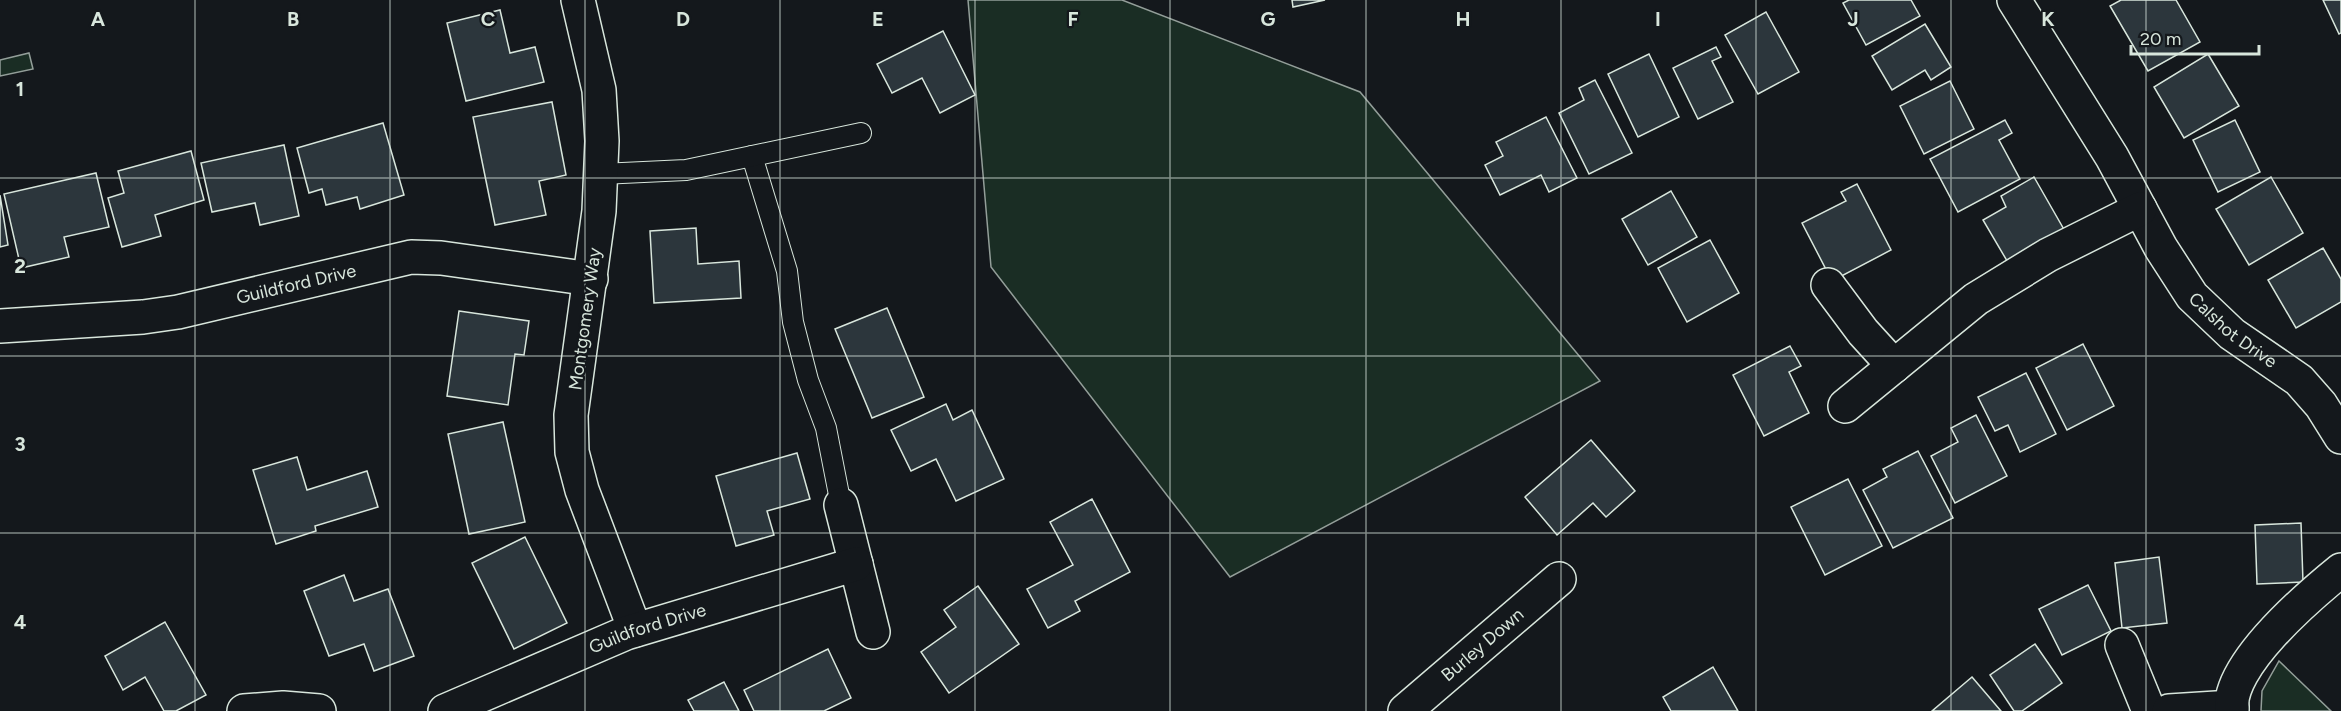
<svg xmlns="http://www.w3.org/2000/svg" width="2341" height="711" viewBox="0 0 2341 711" font-family="Figtree,sans-serif">
	<rect width="100%" height="100%" fill="#14181c"/>
	<g fill="#1a2d24" stroke="#939e99" stroke-width="1.5">
		<polygon points="968,0 1122,0 1360,92 1600,381 1230,577 991,267"/>
		<polygon points="29,53 33,69 0,76 0,60"/>
		<polygon points="2279,661 2331,711 2261,711 2262,691"/>
	</g>
	<g fill="#2c363c" stroke="#d8e6dc" stroke-width="1.5">
		<polygon points="1292,0 1325,0 1293,7"/>
		<polygon points="1849,0 1911,0 1920,16 1866,45 1843,3"/>
		<polygon points="2121,0 2176,0 2200,42 2148,71 2110,6"/>
		<polygon points="2323,0 2341,0 2341,33 2339,34"/>
		<polygon points="500,10 510,53 535,47 544,82 466,101 447,23"/>
		<polygon points="1766,12 1799,72 1758,94 1725,35"/>
		<polygon points="1925,24 1951,67 1931,80 1925,70 1892,90 1872,56"/>
		<polygon points="943,31 975,95 940,113 922,78 892,93 877,64"/>
		<polygon points="1716,47 1721,57 1712,61 1733,102 1698,119 1673,68"/>
		<polygon points="1649,54 1679,117 1638,137 1608,74"/>
		<polygon points="2208,54 2239,106 2184,138 2154,87"/>
		<polygon points="1595,80 1632,153 1589,174 1559,113 1584,100 1579,88"/>
		<polygon points="1950,81 1974,129 1924,154 1900,106"/>
		<polygon points="552,102 566,175 539,181 546,215 495,225 473,117"/>
		<polygon points="1546,117 1577,178 1549,192 1541,175 1500,195 1485,165 1503,156 1496,142"/>
		<polygon points="2005,120 2012,133 1999,140 2020,179 1958,212 1930,159"/>
		<polygon points="2235,120 2260,172 2218,192 2193,140"/>
		<polygon points="383,123 404,195 360,209 357,197 326,205 322,189 309,193 297,148"/>
		<polygon points="284,145 299,216 260,225 255,203 212,212 201,163"/>
		<polygon points="191,151 204,200 155,215 161,236 122,247 108,198 124,193 118,171"/>
		<polygon points="96,173 109,227 64,237 69,257 21,268 4,194"/>
		<polygon points="2034,177 2070,240 2013,271 1983,220 2006,207 2001,196"/>
		<polygon points="2271,177 2303,233 2249,265 2216,209"/>
		<polygon points="1857,184 1891,250 1832,281 1802,223 1846,201 1841,192"/>
		<polygon points="1671,191 1697,237 1648,265 1622,219"/>
		<polygon points="0,195 8,245 0,247"/>
		<polygon points="696,228 698,264 739,261 741,298 654,303 650,231"/>
		<polygon points="1710,240 1739,293 1687,322 1658,268"/>
		<polygon points="2323,248 2341,279 2341,302 2296,328 2268,280"/>
		<polygon points="887,308 924,397 872,418 835,329"/>
		<polygon points="459,311 529,321 524,355 515,354 508,405 447,396"/>
		<polygon points="2083,344 2114,406 2067,430 2036,368"/>
		<polygon points="1790,346 1801,366 1789,372 1809,413 1764,436 1733,375"/>
		<polygon points="2026,373 2056,434 2020,452 2008,425 1995,431 1978,397"/>
		<polygon points="946,404 953,420 972,410 1004,479 956,501 936,459 911,471 891,430"/>
		<polygon points="1976,415 2007,476 1955,503 1931,456 1958,442 1951,428"/>
		<polygon points="503,422 525,522 469,534 448,434"/>
		<polygon points="1591,440 1635,491 1606,517 1593,503 1557,535 1525,497"/>
		<polygon points="1918,451 1953,518 1893,548 1863,490 1887,477 1883,469"/>
		<polygon points="797,453 810,499 767,511 774,535 736,546 716,476"/>
		<polygon points="297,457 307,490 367,471 378,507 315,526 316,531 276,544 253,470"/>
		<polygon points="1848,479 1882,546 1825,575 1791,507"/>
		<polygon points="1092,499 1130,572 1075,601 1080,611 1048,628 1027,589 1073,565 1050,522"/>
		<polygon points="2301,523 2303,582 2257,584 2255,525"/>
		<polygon points="525,537 567,623 514,649 472,563"/>
		<polygon points="2159,557 2167,623 2122,628 2115,563"/>
		<polygon points="344,575 354,601 388,589 414,656 374,671 364,644 329,656 304,591"/>
		<polygon points="2088,585 2111,631 2062,655 2039,609"/>
		<polygon points="978,586 1019,644 949,693 921,652 956,627 944,610"/>
		<polygon points="165,622 206,695 176,711 164,711 145,677 123,690 105,656"/>
		<polygon points="2035,644 2062,683 2022,711 2014,711 1990,675"/>
		<polygon points="828,649 851,698 824,711 754,711 744,690"/>
		<polygon points="1713,667 1738,711 1671,711 1663,697"/>
		<polygon points="1972,677 2001,711 1932,711"/>
		<polygon points="724,682 739,711 694,711 688,700"/>
	</g>
	<g fill="none" stroke-linecap="round" stroke-linejoin="round">
		<g stroke="#d8e6dc" stroke-width="22">
			<g id="service">
				<polyline points="752,156 787,271 793,322 808,380 826,428 841,505"/>
				<polyline points="601,174 686,170 861,133"/>
			</g>
		</g>
		<g stroke="#d8e6dc" stroke-width="36">
			<g id="minor">
				<polyline points="578,0 599,90 602,141 599,211 571,415 572,452 582,490 635,630"/>
				<path id="s1" d="M 2014,0 L 2112,157 L 2161,248 L 2192,296 L 2232,334 L 2299,380 L 2321,405 L 2341,437"/>
				<polyline points="1828,285 1863,332 1894,366"/>
				<path id="s2" d="M 0,326 L 143,317 L 178,312 L 411,257 L 441,258 L 591,279"/>
				<polyline points="1845,406 1976,299 2048,255 2140,209"/>
				<polyline points="841,505 873,632"/>
				<polyline points="2122,645 2149,711"/>
				<polyline points="244,711 283,708 319,711"/>
				<path id="s3" d="M 445,711 L 626,633 L 856,564"/>
				<path id="s4" d="M 1405,711 L 1559,579"/>
				<polyline points="2169,711 2232,707"/>
				<path d="M 2232,711 C 2225,667 2309,596 2341,570"/>
			</g>
		</g>
		<use href="#service" stroke="#14181c" stroke-width="20"/>
		<use href="#minor" stroke="#14181c" stroke-width="33"/>
	</g>
	<path fill="none" stroke="#d8e6dc" stroke-width="1.5" stroke-opacity="0.55" d="M 195,0 L 195,711M 390,0 L 390,711M 585,0 L 585,711M 780,0 L 780,711M 975,0 L 975,711M 1170,0 L 1170,711M 1366,0 L 1366,711M 1561,0 L 1561,711M 1756,0 L 1756,711M 1951,0 L 1951,711M 2146,0 L 2146,711M 0,178 L 2341,178M 0,356 L 2341,356M 0,533 L 2341,533"/>
	<g text-anchor="middle" dominant-baseline="central" stroke-width="4.5" stroke-linejoin="round" paint-order="stroke">
		<g font-size="18" fill="#d8e6dc" stroke="#14181c">
			<text stroke="none"><textPath href="#s2" startOffset="300">Guildford Drive</textPath></text>
			<text transform="translate(585 319) rotate(-82)">Montgomery Way</text>
			<text stroke="none"><textPath href="#s1" startOffset="399">Calshot Drive</textPath></text>
			<text stroke="none"><textPath href="#s3" startOffset="219">Guildford Drive</textPath></text>
			<text stroke="none"><textPath href="#s4" startOffset="102">Burley Down</textPath></text>
		</g>
	</g>
	<g font-size="20" text-anchor="middle" font-weight="bold" fill="#d8e6dc" stroke="#14181c" stroke-width="4.5" stroke-linejoin="round" paint-order="stroke">
		<text x="98" y="26">A</text>
		<text x="293" y="26">B</text>
		<text x="488" y="26">C</text>
		<text x="683" y="26">D</text>
		<text x="878" y="26">E</text>
		<text x="1073" y="26">F</text>
		<text x="1268" y="26">G</text>
		<text x="1463" y="26">H</text>
		<text x="1658" y="26">I</text>
		<text x="1853" y="26">J</text>
		<text x="2048" y="26">K</text>
		<text x="20" y="96">1</text>
		<text x="20" y="273">2</text>
		<text x="20" y="451">3</text>
		<text x="20" y="629">4</text>
	</g>
	<path d="M2131 45v9h128v-9" fill="none" stroke="#d8e6dc" stroke-width="3"/>
	<text x="2140" y="45" font-size="18" fill="#d8e6dc" stroke="#14181c" stroke-width="4.5" paint-order="stroke">20 m</text>
</svg>
